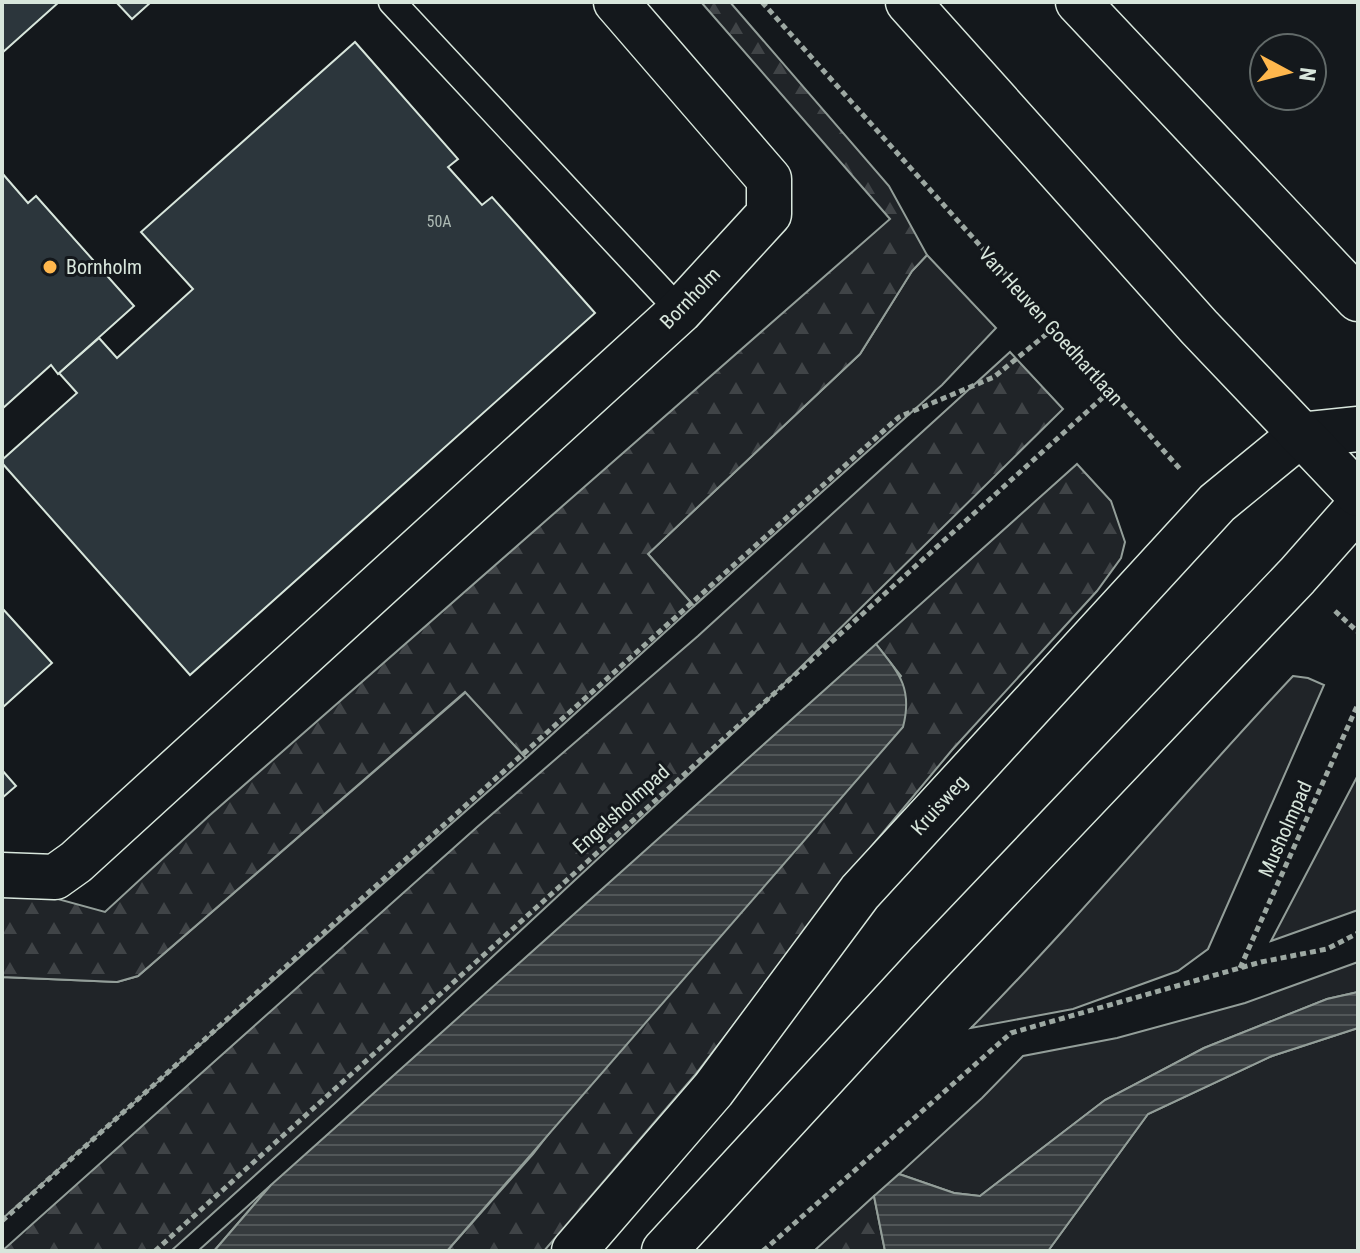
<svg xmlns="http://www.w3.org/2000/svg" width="1360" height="1253" viewBox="0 0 1360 1253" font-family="'Roboto Condensed',sans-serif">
	<defs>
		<pattern id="forest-firs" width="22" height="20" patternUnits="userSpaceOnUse" patternTransform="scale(2)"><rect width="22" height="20" fill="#202428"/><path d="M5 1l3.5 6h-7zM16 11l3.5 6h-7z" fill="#404447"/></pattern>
		<pattern id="water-rules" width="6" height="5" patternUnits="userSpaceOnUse" patternTransform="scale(2)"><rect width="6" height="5" fill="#363b3e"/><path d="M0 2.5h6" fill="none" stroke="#525759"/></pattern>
	</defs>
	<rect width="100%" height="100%" fill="#14181c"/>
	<g fill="#202428" stroke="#939e99" stroke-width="2">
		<polygon points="927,255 996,328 942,385 694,606 648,554 860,354 912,271"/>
		<path d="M 1293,676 L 1308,678 L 1324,685 L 1208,949 L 1178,971 L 1073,1009 L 971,1028 C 1082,915 1184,792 1293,676 Z"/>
		<polygon points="466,692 526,758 2,1219 2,977 117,982 138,976"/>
		<polygon points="1358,775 1358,910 1271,941"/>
		<polygon points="1358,962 1358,992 1327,999 1204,1048 1105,1100 980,1196 954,1193 899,1174 982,1098 1023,1056 1117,1038 1245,1003"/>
		<polygon points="1358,1028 1358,1251 1048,1251 1148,1114 1272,1056"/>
	</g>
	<g fill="url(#forest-firs)" stroke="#939e99" stroke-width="2">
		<polygon points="701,2 730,2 889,186 927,255 912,271 860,354 648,554 694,606 526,758 465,692 138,976 117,982 2,977 2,893 25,890 105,912 210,815 890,219"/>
		<polygon points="1010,352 1063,409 745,722 334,1104 171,1251 2,1251 476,828 698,636"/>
		<polygon points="1077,464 1111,501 1125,542 1121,558 1097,591 952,750 871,847 695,1075 544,1251 447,1251 533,1154 901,676 876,644"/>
		<polygon points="271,1185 214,1251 198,1251"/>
		<polygon points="874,1196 885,1251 814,1251"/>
	</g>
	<g fill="url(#water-rules)" stroke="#939e99" stroke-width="2">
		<path d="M 876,644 C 899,673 913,688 903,727 L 447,1251 L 214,1251 L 271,1185 Z"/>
		<polygon points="1358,992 1358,1028 1272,1056 1148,1114 1048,1251 885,1251 874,1196 899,1174 954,1193 980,1196 1105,1100 1204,1048 1327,999"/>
	</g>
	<g fill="#2c363c" stroke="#d8e6dc" stroke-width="2">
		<polygon points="2,2 59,2 2,53"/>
		<polygon points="116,2 151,2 132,19"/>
		<polygon points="355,42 458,159 448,167 482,205 492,197 595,313 190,675 2,463 2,460 77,393 59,373 99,338 117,358 193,289 141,232"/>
		<polygon points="2,173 28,203 36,196 134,306 58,374 51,365 2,409"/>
		<polygon points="2,608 52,663 2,708"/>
		<polygon points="2,770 16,786 2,798"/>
	</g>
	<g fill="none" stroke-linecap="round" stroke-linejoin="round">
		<g stroke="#d8e6dc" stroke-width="29">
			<polyline id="service" points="392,2 680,311"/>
		</g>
		<g stroke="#d8e6dc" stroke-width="47">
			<polyline id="minor" points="2,875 55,877 76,862 680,311 769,214 769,179 616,2"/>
		</g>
		<g stroke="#d8e6dc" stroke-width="47">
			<g id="tertiary">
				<polyline points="574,1251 713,1090 860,892 1217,503 1300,435 1358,429"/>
				<polyline points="664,1251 928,964 1297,576 1358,507"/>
			</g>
		</g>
		<g stroke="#d8e6dc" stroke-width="47">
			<g id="secondary">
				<polyline points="908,2 1199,327 1358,494"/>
				<polyline points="1078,2 1358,299"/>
			</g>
		</g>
		<g stroke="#9da8a2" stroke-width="5" stroke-dasharray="6 4" stroke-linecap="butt">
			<polyline points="762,2 1180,469"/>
			<polyline points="1335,611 1358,632"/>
			<polyline points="1240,968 1358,704"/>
			<polyline points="2,1221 899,417 994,377 1054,328"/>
			<polyline points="155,1251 1110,391"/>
			<polyline points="763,1251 1011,1033 1261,962 1327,949 1358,933"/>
		</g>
		<use href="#service" stroke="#14181c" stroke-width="26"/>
		<use href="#minor" stroke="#14181c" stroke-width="44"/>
		<use href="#tertiary" stroke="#14181c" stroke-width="44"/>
		<use href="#secondary" stroke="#14181c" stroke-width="44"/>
	</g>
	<circle fill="#ffb74d" stroke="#14181c" stroke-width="3" cx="50" cy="267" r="8"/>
	<g text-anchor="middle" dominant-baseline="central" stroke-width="6" stroke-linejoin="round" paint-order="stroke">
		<g font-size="16" fill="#adbab4">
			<text x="439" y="221">50A</text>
		</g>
		<g font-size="20" fill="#d8e6dc" stroke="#14181c" text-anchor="start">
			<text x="66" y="267">Bornholm</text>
		</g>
		<g font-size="20" fill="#d8e6dc" stroke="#14181c">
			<text transform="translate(690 298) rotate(-46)">Bornholm</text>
			<text transform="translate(1051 326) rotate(48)">Van Heuven Goedhartlaan</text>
			<text transform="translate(939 805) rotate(-48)">Kruisweg</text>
			<text transform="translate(621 809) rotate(-42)">Engelsholmpad</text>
			<text transform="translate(1285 829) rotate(-66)">Musholmpad</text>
		</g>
	</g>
	<rect width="1360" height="1253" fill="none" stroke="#d8e6dc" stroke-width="8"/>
	<g transform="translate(1288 72) rotate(97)"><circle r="38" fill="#14181c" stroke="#626a69" stroke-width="2"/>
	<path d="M0-6L14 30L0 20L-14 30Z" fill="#ffb74d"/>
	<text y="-12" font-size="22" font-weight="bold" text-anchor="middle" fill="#d8e6dc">N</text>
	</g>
</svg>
